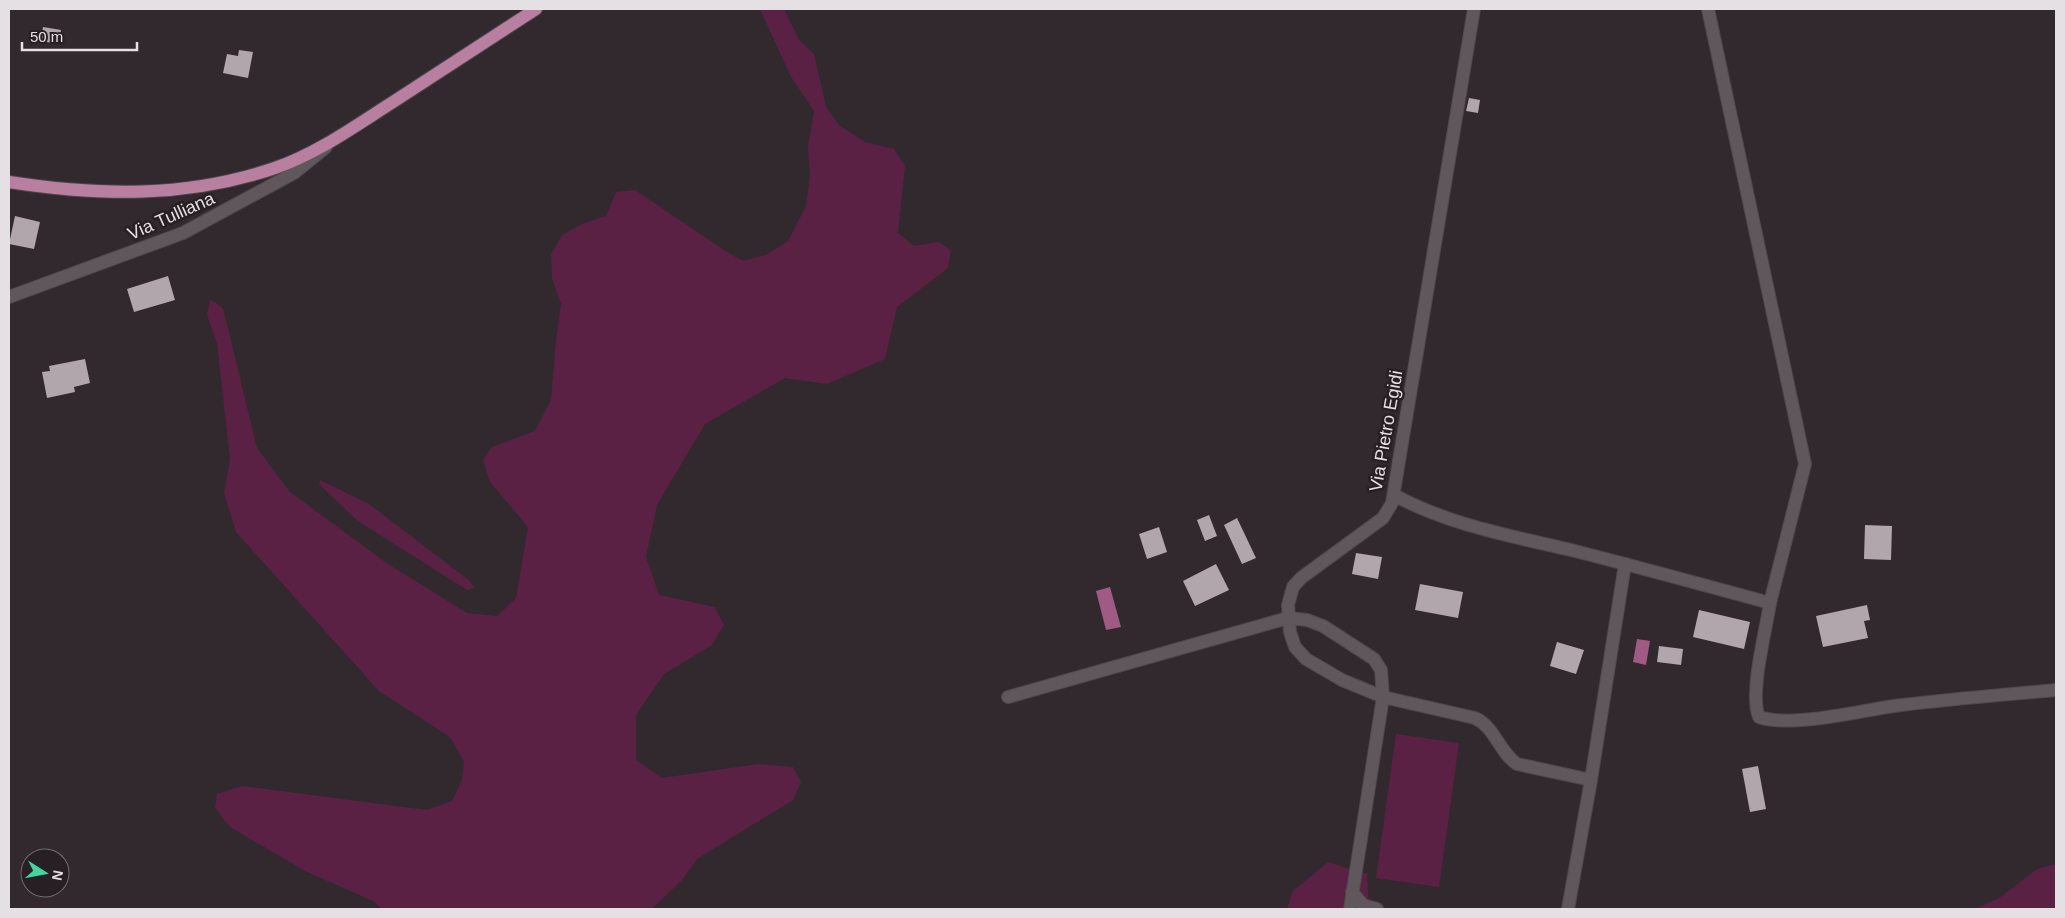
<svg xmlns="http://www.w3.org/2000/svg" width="2065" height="918" viewBox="0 0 2065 918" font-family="Arial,sans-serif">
	<rect width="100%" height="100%" fill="#31292d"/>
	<g fill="#5a2145">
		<polygon points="760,9 784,9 800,41 814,54 826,107 840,126 865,142 894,149 905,166 898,233 914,246 938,242 951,250 948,268 897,307 885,359 827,384 785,378 705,424 657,505 646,557 659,595 715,607 724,625 712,645 664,674 636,715 636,760 662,778 758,764 793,767 801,782 793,800 697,859 682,880 652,909 382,909 373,901 307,872 230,827 215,808 217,794 242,786 427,810 452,801 462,780 464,761 450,737 379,691 236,532 224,493 230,459 217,343 207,315 210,299 223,308 257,448 290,492 388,564 467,613 497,616 516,598 528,527 490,482 483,460 492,447 535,431 551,400 556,341 561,304 552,278 551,255 562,235 582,224 606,216 616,192 635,190 727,252 743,261 766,255 788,241 806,206 810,176 808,147 814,111 791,77"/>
		<polygon points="320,480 369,504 470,581 474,588 467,590 358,521 319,484"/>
		<polygon points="1396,734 1459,743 1439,887 1376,878"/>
		<polygon points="1328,862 1367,874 1369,909 1287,909 1293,891"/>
		<polygon points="2056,864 2056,909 1975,909 1999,898 2037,869"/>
	</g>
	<g fill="#9f5b83">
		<polygon points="1110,587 1121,627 1106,630 1096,591"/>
		<polygon points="1637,639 1650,641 1646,665 1633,662"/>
	</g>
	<g fill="#b1a6ac">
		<polygon points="43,27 61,30 59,44 41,41"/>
		<polygon points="239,50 253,52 248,78 223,73 227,54 238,56"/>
		<polygon points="1469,98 1480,100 1478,113 1466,111"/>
		<polygon points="15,216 40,222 34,249 9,244"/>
		<polygon points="168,276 175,300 134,312 127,289"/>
		<polygon points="85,359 90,383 74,387 75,392 47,398 42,372 50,371 49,366"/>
		<polygon points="1209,515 1217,536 1205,541 1197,520"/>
		<polygon points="1237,518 1256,558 1242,564 1224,525"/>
		<polygon points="1865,525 1892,526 1891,560 1864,559"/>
		<polygon points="1159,527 1167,552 1147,559 1139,534"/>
		<polygon points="1356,553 1382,557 1378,579 1352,574"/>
		<polygon points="1216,564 1229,590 1195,606 1183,581"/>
		<polygon points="1420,584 1463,592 1458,618 1415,610"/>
		<polygon points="1867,605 1870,620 1864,621 1868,638 1823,647 1816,616"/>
		<polygon points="1699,610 1750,622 1744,649 1693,637"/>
		<polygon points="1557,642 1584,650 1576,674 1550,666"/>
		<polygon points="1659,646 1683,649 1681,665 1657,662"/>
		<polygon points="1758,766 1766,809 1750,812 1742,769"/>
	</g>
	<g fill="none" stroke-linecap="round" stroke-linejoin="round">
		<g stroke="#4e474b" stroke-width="14">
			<g id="minor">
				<path d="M 1474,9 L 1392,503 L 1383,518 L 1301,578 L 1293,587 L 1288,605 L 1290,632 L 1295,647 L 1306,659 L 1342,680 L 1383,697 L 1475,718 C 1495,727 1499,752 1517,764 L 1591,780"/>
				<polyline points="1708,9 1805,464 1770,603"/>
				<polyline points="9,297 183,233 294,173 326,147"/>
				<path d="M 1394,495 C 1449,525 1511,536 1571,550 C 1638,567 1704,585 1770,603 C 1766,630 1749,694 1759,717 C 1792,728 1858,711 1894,706 C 1948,699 2002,695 2056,690"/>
				<polyline points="1008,697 1288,618 1307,620 1323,626 1374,659 1381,670 1383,697 1350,909"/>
				<polyline points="1352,892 1363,905 1377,909"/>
				<polyline points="1568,909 1591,780 1625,564"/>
			</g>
		</g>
		<g stroke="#4e474b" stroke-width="14">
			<path id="major" d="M 9,182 C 100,196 186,198 275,168 C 318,153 355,126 393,102 C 441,71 489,40 536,9"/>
		</g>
		<use href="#minor" stroke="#60575c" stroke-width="12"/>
		<use href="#major" stroke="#b97fa0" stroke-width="12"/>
	</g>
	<g text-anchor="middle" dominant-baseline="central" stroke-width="5" stroke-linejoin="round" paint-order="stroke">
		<g font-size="18" fill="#e5e0e3" stroke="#271f23">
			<text transform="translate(171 216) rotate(-24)">Via Tulliana</text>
			<text transform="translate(1386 431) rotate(-80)">Via Pietro Egidi</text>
		</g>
	</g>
	<rect width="2065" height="918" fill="none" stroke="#e5e0e3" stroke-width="20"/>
	<g transform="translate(45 873) rotate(101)"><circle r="24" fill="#271f23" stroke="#736c70"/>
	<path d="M0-4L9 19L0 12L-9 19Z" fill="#43d4a0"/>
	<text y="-8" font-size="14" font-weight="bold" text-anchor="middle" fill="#e5e0e3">N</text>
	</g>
	<path d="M22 42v8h115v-8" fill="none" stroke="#e5e0e3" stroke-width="2.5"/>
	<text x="30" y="42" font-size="15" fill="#e5e0e3" stroke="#271f23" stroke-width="4" paint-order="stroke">50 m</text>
</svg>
